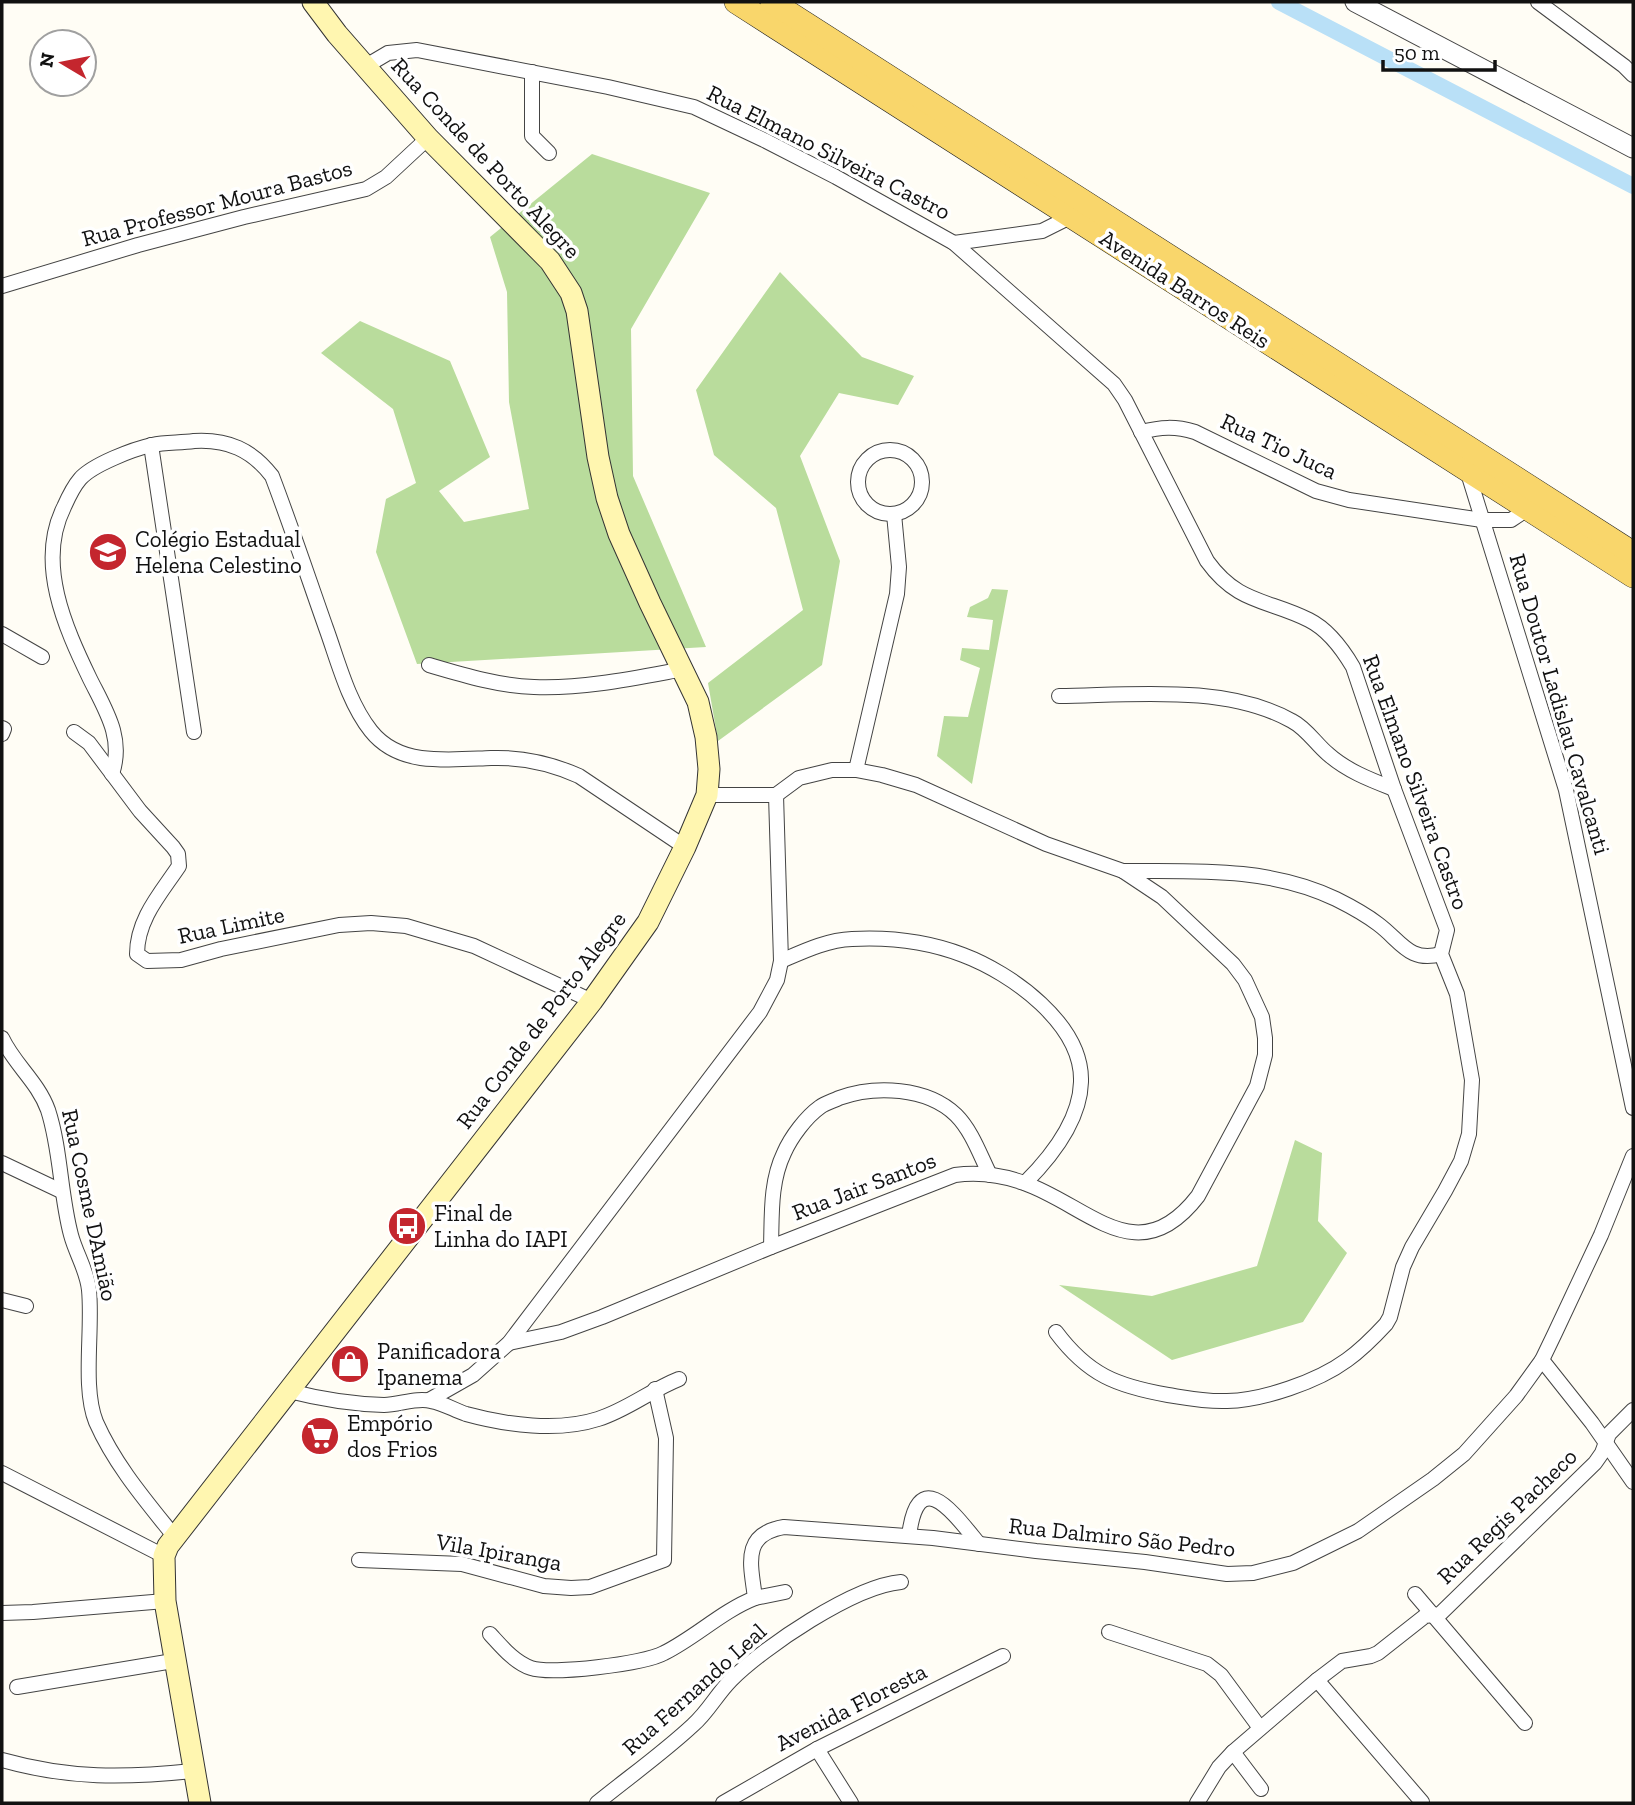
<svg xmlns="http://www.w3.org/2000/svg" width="1635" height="1805" viewBox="0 0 1635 1805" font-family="'Zilla Slab',serif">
	<rect width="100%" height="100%" fill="#fffdf5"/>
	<g fill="#b9dc9c">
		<polygon points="592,154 710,193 631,329 633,476 706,647 417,664 376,552 386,499 416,483 393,409 321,353 360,321 450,361 490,457 439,491 464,522 529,509 509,402 507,292 490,237"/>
		<polygon points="780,272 862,357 914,376 898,405 839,393 800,456 840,561 822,665 718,741 708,683 803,610 776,508 714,455 696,390"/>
		<polygon points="992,589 1008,590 972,784 937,756 944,716 968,717 980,668 960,660 962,648 989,650 993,620 967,617 970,607 988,598"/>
		<polygon points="1295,1140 1322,1153 1318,1221 1347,1253 1303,1322 1172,1360 1059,1285 1152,1296 1257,1266"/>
	</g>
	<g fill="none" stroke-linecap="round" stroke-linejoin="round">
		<polyline stroke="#b9e0f7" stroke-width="16" points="1279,2 1633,186"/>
		<g stroke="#444" stroke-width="16">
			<g id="minor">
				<polyline points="1538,2 1624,66 1633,75"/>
				<path d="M 366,66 L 388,53 L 417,50 L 608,87 L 694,107 L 764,140 L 836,177 L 954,243 L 1114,384 L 1125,400 L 1207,561 C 1238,604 1267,599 1309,620 C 1327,629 1343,650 1353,667 L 1394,789 L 1447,930 L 1441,954 L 1457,994 L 1472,1080 L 1469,1134 L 1461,1161 L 1445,1191 L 1412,1247 L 1403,1267 L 1390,1317 L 1386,1324 C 1374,1337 1361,1350 1347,1360 C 1317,1382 1263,1400 1227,1401 C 1207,1402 1187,1398 1168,1395 C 1117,1386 1088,1375 1056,1332"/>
				<polyline points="532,72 532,136 549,153"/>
				<polyline points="954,243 1042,231 1072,216"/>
				<polyline points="2,286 138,245 244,217 366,189 386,177 428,138"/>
				<path d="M 1141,432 C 1161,427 1175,426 1195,432 L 1316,491 L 1349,500 L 1482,520 L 1511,520 L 1529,508"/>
				<polyline points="151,445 194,732"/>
				<circle cx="890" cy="482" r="32"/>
				<polyline points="1467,470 1566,790 1633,1108"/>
				<polyline points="2,634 42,657"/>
				<path d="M 429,665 C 463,675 499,686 534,687 C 584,689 635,678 684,669"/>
				<path d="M 1059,696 C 1133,695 1226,684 1292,721 C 1306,728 1316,744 1328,754 C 1347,771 1371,780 1394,789"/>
				<polyline points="2,728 4,729 2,734"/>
				<path d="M 74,732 L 89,743 L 140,811 L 173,847 L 178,854 L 179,866 C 161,893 137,919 137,954 L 147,961 L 181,960 L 221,949 L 339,925 L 371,923 L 406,926 L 474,946 L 592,1001"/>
				<polyline points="856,770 897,594 899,567 894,514"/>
				<path d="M 112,774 C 124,738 106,711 90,679 C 65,627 36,563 64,507 C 68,498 73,487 80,479 C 92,465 133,449 152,445 C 165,442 180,443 194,441 C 228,439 252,450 272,476 C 291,526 308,577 326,628 C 338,661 348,702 371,731 C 383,746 401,755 421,758 C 444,761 467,759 491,758 C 522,757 550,763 579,776 L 685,847"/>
				<path d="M 1123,871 C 1195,871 1270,867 1336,899 C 1350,906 1365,914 1378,924 C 1401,941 1409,963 1441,954"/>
				<path d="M 781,961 C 804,951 827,940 852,939 C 889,937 929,942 963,955 C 1011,973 1083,1024 1081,1082 C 1080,1120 1051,1157 1025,1183"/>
				<path d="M 2,1038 C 14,1064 38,1082 48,1110 C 61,1150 60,1194 71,1235 C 76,1254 87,1270 89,1290 C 93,1330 82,1387 96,1422 C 115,1465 146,1501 174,1536"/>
				<polyline points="2,1163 61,1191"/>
				<path d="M 771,1247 C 772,1215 770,1182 784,1153 C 791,1137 806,1117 820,1107 C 825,1103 833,1101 839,1098 C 875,1085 927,1087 956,1115 C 972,1131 980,1155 990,1175"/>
				<polyline points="2,1300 26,1306"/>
				<path d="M 509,1343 L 561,1332 L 602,1317 L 771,1247 L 955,1175 C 978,1172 1002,1175 1024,1183 C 1089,1206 1138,1274 1198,1196 L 1257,1086 L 1265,1055 L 1265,1038 L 1262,1017 L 1245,980 L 1233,964 L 1162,897 L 1123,871 L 1046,844 L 916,785 L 882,775 L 856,770 L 832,770 L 799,778 L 776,795 L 707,795"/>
				<polyline points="1542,1360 1592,1423 1633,1482"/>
				<path d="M 289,1391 C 320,1399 351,1404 384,1405 C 399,1405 417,1397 431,1401 C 443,1403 454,1410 466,1414 C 506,1425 558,1432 598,1419 C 627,1410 651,1390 679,1379"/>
				<polyline points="429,1400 473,1375 509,1343 760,1012 777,980 781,961 776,795"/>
				<polyline points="2,1473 164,1556"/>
				<path d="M 909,1536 C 918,1462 955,1515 979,1544"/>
				<polyline points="359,1560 462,1564 544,1586 571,1588 590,1587 664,1560 666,1438 655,1389"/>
				<polyline points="1415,1594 1525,1723"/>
				<polyline points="755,1598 785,1592"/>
				<polyline points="2,1613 33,1612 165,1601"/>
				<polyline points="1109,1632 1207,1664 1221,1675 1260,1728"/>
				<path d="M 490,1634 C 502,1647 514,1662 531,1668 C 551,1675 644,1664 664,1653 C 696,1637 722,1611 755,1598 C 751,1565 741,1534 784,1527 L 933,1538 L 1036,1551 L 1145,1562 L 1227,1574 L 1253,1573 L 1293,1563 L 1358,1531 L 1433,1479 L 1464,1454 L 1516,1396 L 1542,1360 L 1555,1333 L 1601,1235 L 1633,1156"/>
				<polyline points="1317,1680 1422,1802"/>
				<polyline points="17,1687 173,1661"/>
				<polyline points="817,1749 851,1803"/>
				<polyline points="1233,1752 1261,1789"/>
				<path d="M 2,1760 C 70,1779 124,1778 193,1771"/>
				<path d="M 597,1803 C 629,1777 663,1753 693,1725 C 708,1712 717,1694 731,1680 C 764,1647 854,1586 901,1582"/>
				<polyline points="723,1803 817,1749 1003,1656"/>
				<polyline points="1197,1803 1219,1767 1233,1752 1317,1680 1342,1661 1371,1656 1378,1653 1425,1616 1440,1614 1595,1463 1602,1453 1609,1434 1633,1410"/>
			</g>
		</g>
		<g stroke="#444" stroke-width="21">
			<polyline id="tertiary" points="1355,2 1633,148"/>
		</g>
		<g stroke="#333" stroke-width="23">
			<polyline id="secondary" points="200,1803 165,1601 164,1556 168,1546 592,1001 648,922 685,847 707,795 709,769 706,737 698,702 650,603 619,534 607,498 598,457 577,311 571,293 550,261 428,138 337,34 313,2"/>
		</g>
		<g stroke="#222" stroke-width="24">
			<g id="primary">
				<polyline points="736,2 1633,576"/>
				<polyline points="772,2 1633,553"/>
			</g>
		</g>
		<use href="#minor" stroke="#fff" stroke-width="14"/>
		<use href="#tertiary" stroke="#fff" stroke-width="19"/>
		<use href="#secondary" stroke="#fff6b0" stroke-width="21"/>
		<use href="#primary" stroke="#f9d66b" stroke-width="23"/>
	</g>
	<defs>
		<g id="school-disc" transform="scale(2.0125)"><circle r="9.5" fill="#c4262e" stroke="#fff"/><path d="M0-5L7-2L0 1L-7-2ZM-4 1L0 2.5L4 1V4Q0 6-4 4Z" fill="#fff"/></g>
		<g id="bus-disc" transform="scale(2.0125)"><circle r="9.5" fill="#c4262e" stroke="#fff"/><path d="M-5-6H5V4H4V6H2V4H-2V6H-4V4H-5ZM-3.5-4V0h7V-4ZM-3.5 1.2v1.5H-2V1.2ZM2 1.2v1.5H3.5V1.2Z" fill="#fff"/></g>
		<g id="shop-disc" transform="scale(2.0125)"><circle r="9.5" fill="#c4262e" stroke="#fff"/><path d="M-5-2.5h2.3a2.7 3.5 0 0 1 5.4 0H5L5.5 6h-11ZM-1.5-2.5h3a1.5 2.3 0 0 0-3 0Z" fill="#fff"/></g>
		<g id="supermarket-disc" transform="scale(2.0125)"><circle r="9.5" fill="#c4262e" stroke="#fff"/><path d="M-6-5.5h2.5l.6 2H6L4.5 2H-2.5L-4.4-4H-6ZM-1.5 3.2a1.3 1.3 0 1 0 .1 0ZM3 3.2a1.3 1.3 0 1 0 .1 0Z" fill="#fff"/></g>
	</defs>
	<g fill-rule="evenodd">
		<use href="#school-disc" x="108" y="552"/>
		<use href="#bus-disc" x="407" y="1226"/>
		<use href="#shop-disc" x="350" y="1364"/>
		<use href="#supermarket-disc" x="320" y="1436"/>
	</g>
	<g text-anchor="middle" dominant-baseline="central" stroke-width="7" stroke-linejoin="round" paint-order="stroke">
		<g font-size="23" fill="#111" stroke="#fff">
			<text transform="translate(829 152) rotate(27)">Rua Elmano Silveira Castro</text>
			<text transform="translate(486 158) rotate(47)">Rua Conde de Porto Alegre</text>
			<text transform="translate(217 203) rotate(-15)">Rua Professor Moura Bastos</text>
			<text transform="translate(1185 289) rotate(33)">Avenida Barros Reis</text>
			<text transform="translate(1279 446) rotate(25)">Rua Tio Juca</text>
			<text transform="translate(1560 704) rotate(74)">Rua Doutor Ladislau Cavalcanti</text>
			<text transform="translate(1416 782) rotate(70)">Rua Elmano Silveira Castro</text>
			<text transform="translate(231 925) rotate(-12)">Rua Limite</text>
			<text transform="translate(541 1020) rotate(-53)">Rua Conde de Porto Alegre</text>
			<text transform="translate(864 1186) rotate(-21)">Rua Jair Santos</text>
			<text transform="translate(90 1205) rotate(78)">Rua Cosme DAmião</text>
			<text transform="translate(1507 1516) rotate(-44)">Rua Regis Pacheco</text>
			<text transform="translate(1122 1537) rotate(6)">Rua Dalmiro São Pedro</text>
			<text transform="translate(499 1552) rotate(10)">Vila Ipiranga</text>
			<text transform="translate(694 1689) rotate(-42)">Rua Fernando Leal</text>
			<text transform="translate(851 1707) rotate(-27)">Avenida Floresta</text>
		</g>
		<g font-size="23" fill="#111" stroke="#fff" text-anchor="start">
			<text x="135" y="539">Colégio Estadual<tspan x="135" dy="26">Helena Celestino</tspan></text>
			<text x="434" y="1213">Final de<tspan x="434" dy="26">Linha do IAPI</tspan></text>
			<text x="377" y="1351">Panificadora<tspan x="377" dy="26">Ipanema</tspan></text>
			<text x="347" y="1423">Empório<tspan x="347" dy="26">dos Frios</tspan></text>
		</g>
	</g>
	<rect width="1635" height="1805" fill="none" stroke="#111111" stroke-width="7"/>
	<g transform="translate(63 63) rotate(280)"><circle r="33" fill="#ffffff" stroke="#a0a0a0" stroke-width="2"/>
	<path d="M0-5L12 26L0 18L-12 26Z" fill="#c4262e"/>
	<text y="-10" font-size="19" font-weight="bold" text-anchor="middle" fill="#111111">N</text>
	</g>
	<path d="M1383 60v10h112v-10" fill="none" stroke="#111111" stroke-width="3.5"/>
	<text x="1394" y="60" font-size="21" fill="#111111" stroke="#ffffff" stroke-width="5" paint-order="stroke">50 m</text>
</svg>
